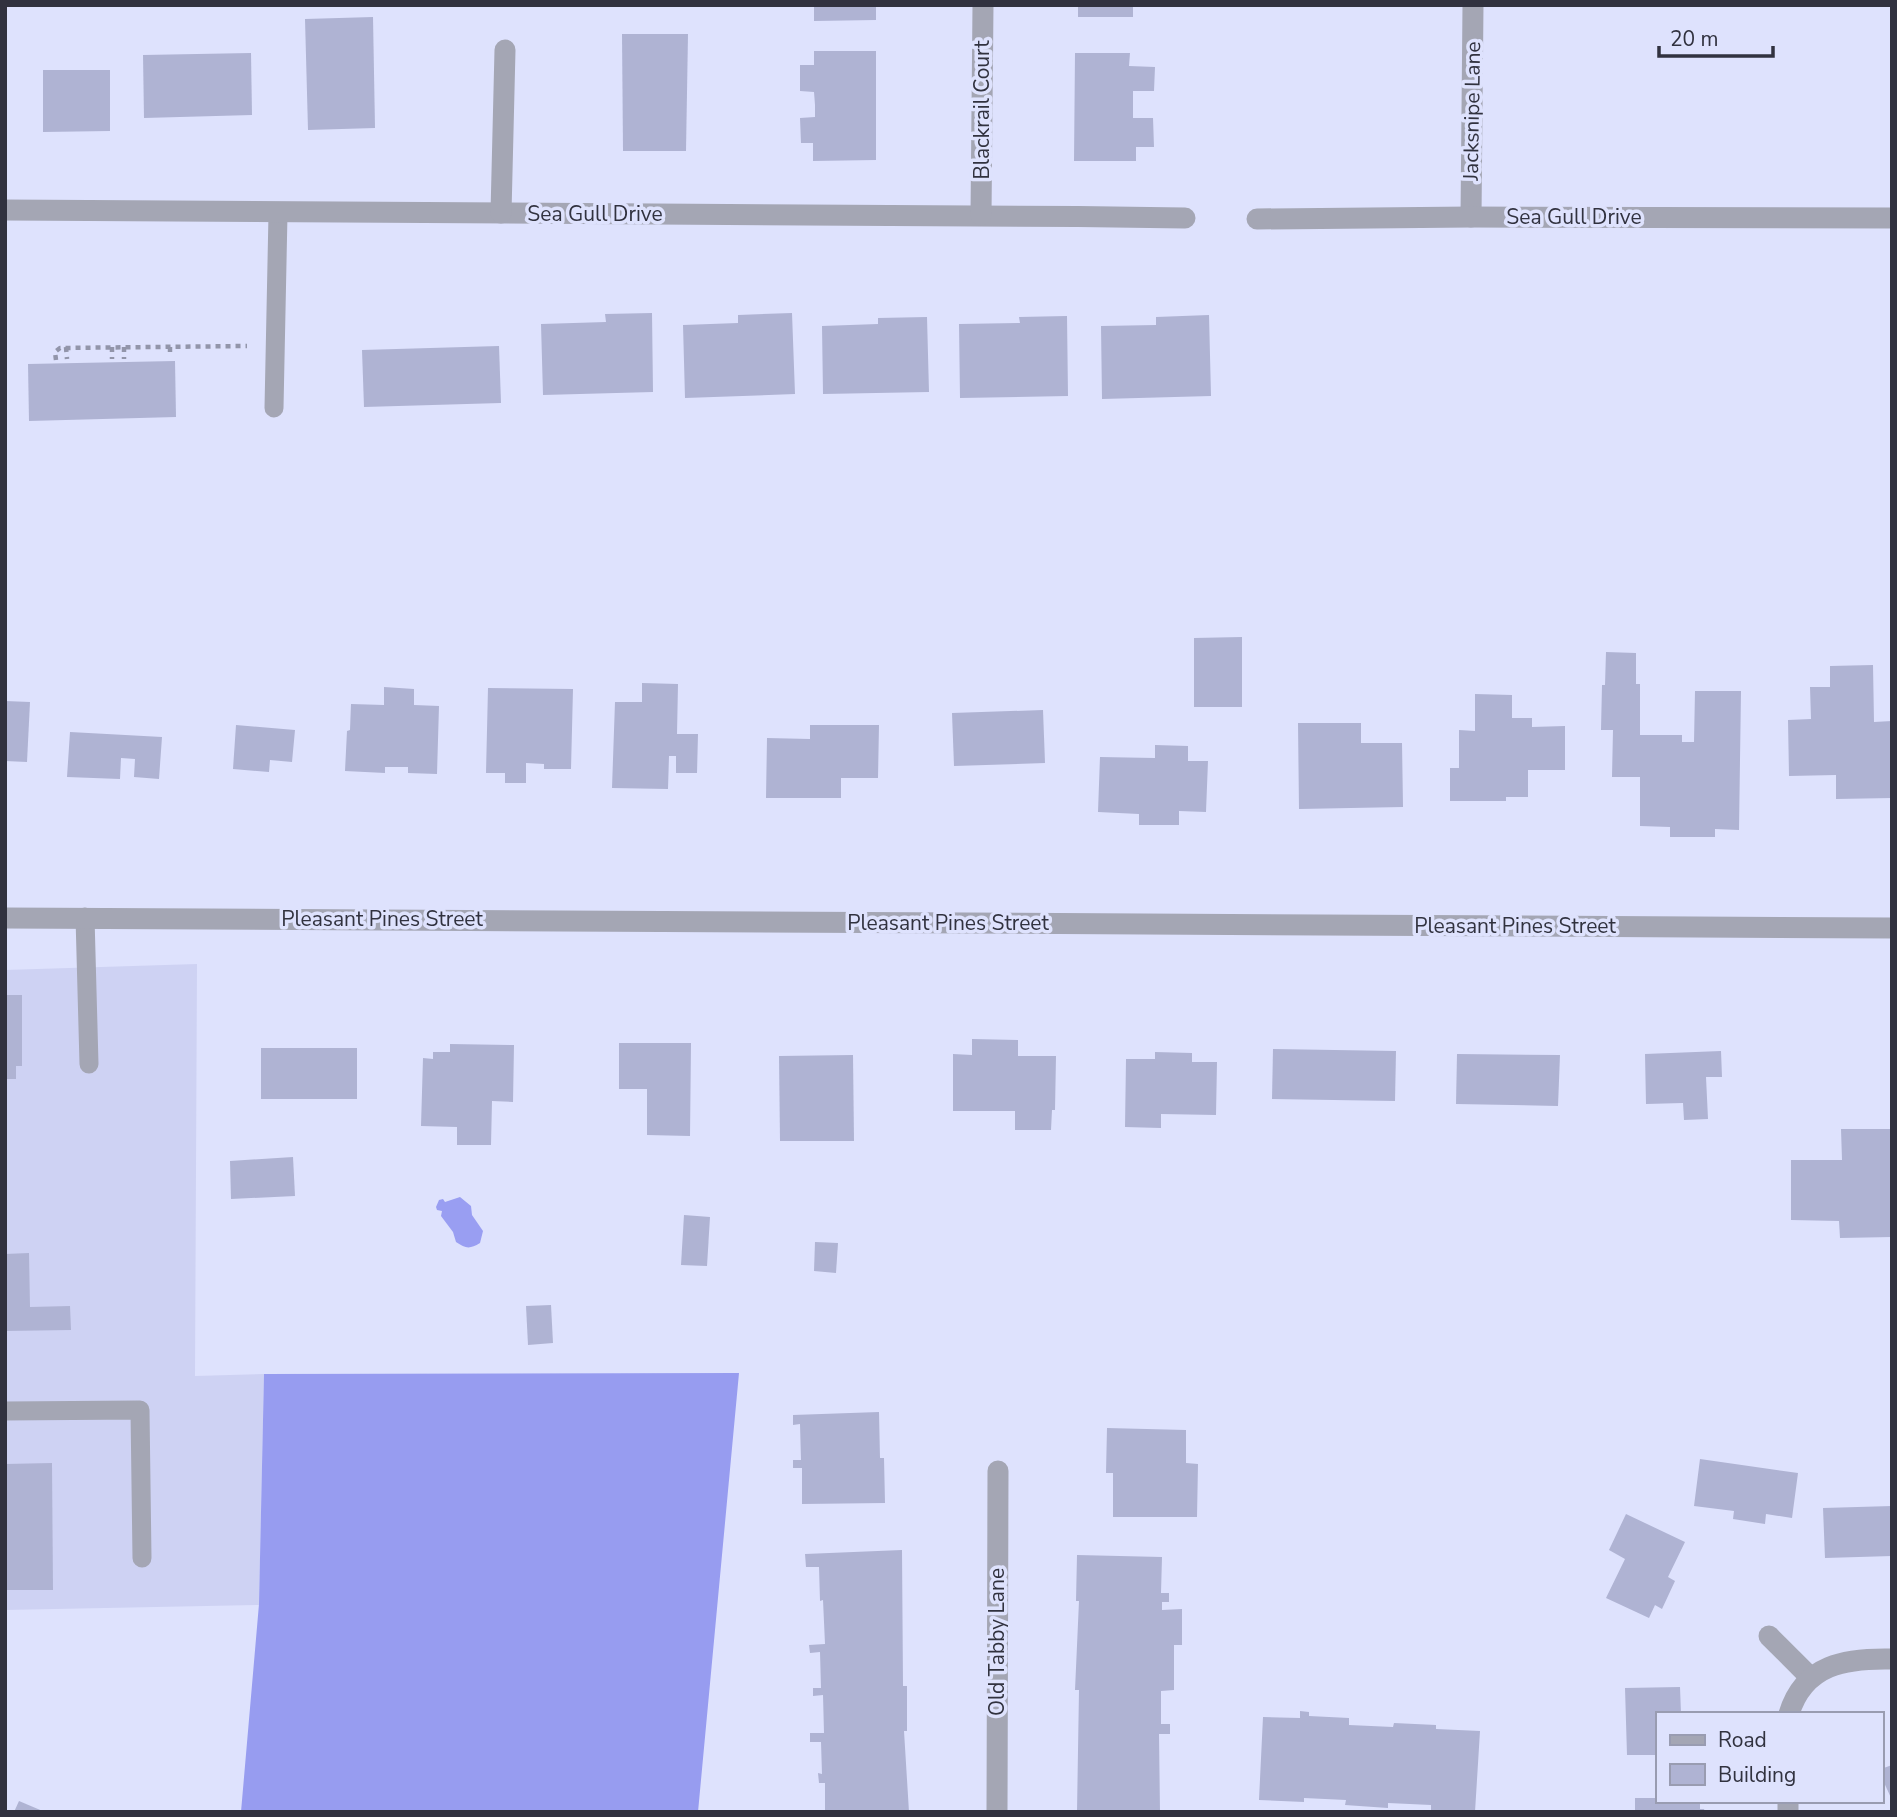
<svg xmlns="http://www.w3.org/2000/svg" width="1897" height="1817" viewBox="0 0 1897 1817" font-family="'Nunito Sans',sans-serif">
	<rect width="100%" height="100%" fill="#dee2fd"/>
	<polygon fill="#ced2f3" points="197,964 195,1376 264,1374 259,1605 5,1610 5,970"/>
	<polygon fill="#979cf0" points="739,1373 698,1812 241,1812 259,1604 264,1374"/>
	<path fill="#999ef2" d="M 460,1197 L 471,1206 L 472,1215 L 483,1231 L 480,1243 C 470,1249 466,1249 456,1242 L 453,1232 L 441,1216 L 442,1211 L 437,1210 L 436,1207 L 439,1200 L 443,1199 L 445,1202 Z"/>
	<g fill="#afb3d3">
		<polygon points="814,5 876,5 876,20 814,21"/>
		<rect x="1078" y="5" width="55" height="12"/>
		<polygon points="373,17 375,128 308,130 305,19"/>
		<polygon points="622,34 688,34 686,151 623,151"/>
		<polygon points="814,51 876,51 876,160 813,161 813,143 801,143 800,118 815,117 815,105 814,92 800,91 800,65 814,65"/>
		<polygon points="251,53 252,115 144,118 143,55"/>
		<polygon points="1075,53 1130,53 1129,66 1155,67 1154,91 1133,91 1133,118 1153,118 1154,147 1136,147 1136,161 1074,161"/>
		<polygon points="43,70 110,70 110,131 43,132"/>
		<polygon points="652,313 653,392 543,395 541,324 606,322 605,314"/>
		<polygon points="792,313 795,394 685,398 683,325 738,323 738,315"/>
		<polygon points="1209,315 1211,396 1102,399 1101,326 1156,325 1156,317"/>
		<polygon points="1067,316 1068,396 960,398 959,324 1020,323 1019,317"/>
		<polygon points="927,317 929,392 823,394 822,326 878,324 878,318"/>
		<polygon points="499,346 501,403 364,407 362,350"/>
		<polygon points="175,361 176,417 29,421 28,364"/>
		<polygon points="1242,637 1242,707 1194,707 1194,638"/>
		<polygon points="1606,652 1636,653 1636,684 1640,684 1640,735 1682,735 1682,742 1694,742 1695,691 1741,691 1739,830 1715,829 1715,837 1670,837 1670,827 1640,826 1640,777 1612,777 1613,730 1601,730 1602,685 1605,685"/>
		<polygon points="1873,665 1874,722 1892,721 1892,798 1836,799 1836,775 1789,776 1788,720 1811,719 1810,687 1830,687 1830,666"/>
		<polygon points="642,683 678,684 677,734 698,734 697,773 676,773 676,756 669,756 668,789 612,788 615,702 642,702"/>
		<polygon points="384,687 414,689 414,705 439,706 437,774 408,773 408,767 385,767 385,773 345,771 347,731 350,730 351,704 384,705"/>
		<polygon points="488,688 573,689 571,769 544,769 544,764 526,763 526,783 505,783 505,773 486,773"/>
		<polygon points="1475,694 1512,695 1512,718 1532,718 1532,727 1565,726 1565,770 1528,770 1528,797 1506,797 1506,801 1450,801 1450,768 1459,768 1459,730 1475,731"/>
		<polygon points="5,701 30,702 27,762 5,761"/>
		<polygon points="1043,710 1045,763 954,766 952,713"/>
		<polygon points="1298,723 1361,723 1361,743 1402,743 1403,807 1299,809"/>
		<polygon points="236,725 295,730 292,762 270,760 269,772 233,769"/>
		<polygon points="810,725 879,725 878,778 841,778 841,798 766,798 767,738 810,739"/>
		<polygon points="70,732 162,737 159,779 134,777 135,759 121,758 120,779 67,777"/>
		<polygon points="1155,745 1188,746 1188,761 1208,761 1206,812 1179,811 1179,825 1139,825 1139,814 1098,812 1100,757 1155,758"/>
		<polygon points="5,995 22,995 22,1066 16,1066 16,1079 5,1079"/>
		<polygon points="972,1039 1018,1040 1018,1056 1056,1056 1055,1110 1052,1110 1051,1130 1015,1130 1015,1111 953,1111 953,1054 972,1055"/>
		<polygon points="619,1043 691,1043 690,1136 647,1135 647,1089 619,1089"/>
		<polygon points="450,1044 514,1045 513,1102 492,1101 491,1145 457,1145 457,1127 421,1126 423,1058 433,1059 433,1052 450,1052"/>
		<rect x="261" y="1048" width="96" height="51"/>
		<polygon points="1273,1049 1396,1051 1395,1101 1272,1099"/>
		<polygon points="1721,1051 1722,1077 1706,1077 1708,1119 1684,1120 1683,1103 1646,1104 1645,1054"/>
		<polygon points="1155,1052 1192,1053 1192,1062 1217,1062 1216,1115 1161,1114 1161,1128 1125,1127 1126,1059 1155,1059"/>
		<polygon points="1457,1054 1560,1055 1558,1106 1456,1104"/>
		<polygon points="853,1055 854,1141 780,1141 779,1056"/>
		<polygon points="1841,1129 1892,1129 1892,1237 1840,1238 1839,1221 1791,1220 1791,1160 1842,1160"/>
		<polygon points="293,1157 295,1196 231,1199 230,1161"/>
		<polygon points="684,1215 710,1217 707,1266 681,1265"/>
		<polygon points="815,1242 838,1243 836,1273 814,1271"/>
		<polygon points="29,1253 30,1307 70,1306 71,1330 5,1331 5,1254"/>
		<polygon points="551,1305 553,1343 528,1345 526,1306"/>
		<polygon points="879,1412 880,1458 884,1458 885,1503 802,1504 802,1468 793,1468 793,1460 801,1460 800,1424 793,1425 793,1415"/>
		<polygon points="1107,1428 1186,1430 1186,1463 1198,1464 1197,1517 1113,1517 1113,1473 1106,1473"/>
		<polygon points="1700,1459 1798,1473 1792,1518 1766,1514 1765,1524 1733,1519 1734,1511 1694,1506"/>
		<polygon points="52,1463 53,1590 5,1590 5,1464"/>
		<polygon points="1892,1506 1892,1556 1825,1558 1823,1508"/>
		<polygon points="1626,1514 1685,1542 1668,1577 1675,1581 1662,1609 1655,1605 1649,1618 1606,1598 1625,1559 1609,1550"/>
		<polygon points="902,1550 903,1686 907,1686 907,1731 904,1731 909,1812 825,1812 825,1783 819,1783 818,1773 822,1774 821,1742 810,1742 810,1733 824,1733 823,1695 813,1696 813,1688 821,1688 820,1652 810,1653 809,1645 825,1644 823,1600 820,1601 819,1567 806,1567 805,1554"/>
		<polygon points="1077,1555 1162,1557 1161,1593 1169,1593 1169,1602 1162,1602 1162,1610 1182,1609 1182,1645 1174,1645 1174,1690 1161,1691 1161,1724 1170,1724 1170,1734 1159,1734 1160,1812 1077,1812 1079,1690 1075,1690 1079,1601 1076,1601"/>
		<polygon points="1680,1687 1681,1714 1657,1714 1657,1755 1627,1755 1625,1688"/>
		<polygon points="1300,1711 1309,1712 1309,1716 1349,1718 1349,1725 1393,1727 1394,1723 1436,1725 1436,1729 1480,1731 1475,1812 1431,1812 1431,1805 1388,1803 1388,1808 1345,1805 1346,1800 1304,1798 1304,1802 1259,1800 1263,1717 1300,1718"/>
		<polygon points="1892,1765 1892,1800 1881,1776 1881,1769"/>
		<polygon points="1635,1798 1657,1798 1657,1801 1700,1801 1700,1809 1704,1809 1705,1812 1635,1812"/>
		<polygon points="19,1801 45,1812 14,1812"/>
	</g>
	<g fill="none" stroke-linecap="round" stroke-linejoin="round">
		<g stroke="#9295aa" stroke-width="4.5" stroke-dasharray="5 5" stroke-linecap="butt">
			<polyline points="66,347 67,359"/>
			<polyline points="112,347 112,359"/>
			<polyline points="124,347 124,359"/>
			<polyline points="170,347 170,357"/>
			<polyline points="56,360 55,352 60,348 247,346"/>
		</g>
		<g stroke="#a4a6b4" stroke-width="19">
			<polyline points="274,408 278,214"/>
			<polyline points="85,917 89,1064"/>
			<polyline points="5,1411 140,1410 142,1558"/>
		</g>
		<g stroke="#a4a6b4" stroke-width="21">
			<path d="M 5,210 C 399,216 792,212 1185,218"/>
			<polyline points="501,213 505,50"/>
			<polyline points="981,215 983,5"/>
			<polyline points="1471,217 1473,5"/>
			<polyline points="1257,219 1471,217 1892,218"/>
			<polyline points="5,918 1892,928"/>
			<polyline points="1769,1636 1810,1677"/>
			<path d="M 1789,1714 C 1804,1664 1846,1658 1892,1659"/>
			<polyline points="1788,1801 1788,1812"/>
			<polyline points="997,1812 998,1471"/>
		</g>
	</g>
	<g text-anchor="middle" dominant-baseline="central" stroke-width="7" stroke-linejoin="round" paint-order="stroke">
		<g font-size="21" fill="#31323f" stroke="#dee2fd">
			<text transform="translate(982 110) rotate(-90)">Blackrail Court</text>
			<text transform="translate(1472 111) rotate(-89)">Jacksnipe Lane</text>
			<text x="595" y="214">Sea Gull Drive</text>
			<text x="1574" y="217">Sea Gull Drive</text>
			<text x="382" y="919">Pleasant Pines Street</text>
			<text x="948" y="923">Pleasant Pines Street</text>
			<text x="1515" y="926">Pleasant Pines Street</text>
			<text transform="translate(997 1642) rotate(-90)">Old Tabby Lane</text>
		</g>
	</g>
	<rect width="1897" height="1817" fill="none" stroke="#31323f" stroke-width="14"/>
	<rect x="1656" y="1712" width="228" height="91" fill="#dee2fd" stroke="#999cb1" stroke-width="2"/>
	<rect x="1670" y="1735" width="35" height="10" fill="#a4a6b4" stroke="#999cb1" stroke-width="2"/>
	<text x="1718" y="1747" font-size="21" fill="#31323f">Road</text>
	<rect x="1670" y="1764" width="35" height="21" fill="#afb3d3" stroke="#999cb1" stroke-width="2"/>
	<text x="1718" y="1782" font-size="21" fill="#31323f">Building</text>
	<path d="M1659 46v10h114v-10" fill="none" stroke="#31323f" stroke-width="3.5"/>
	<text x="1670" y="46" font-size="21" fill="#31323f" stroke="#dee2fd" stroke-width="5" paint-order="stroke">20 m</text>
</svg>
